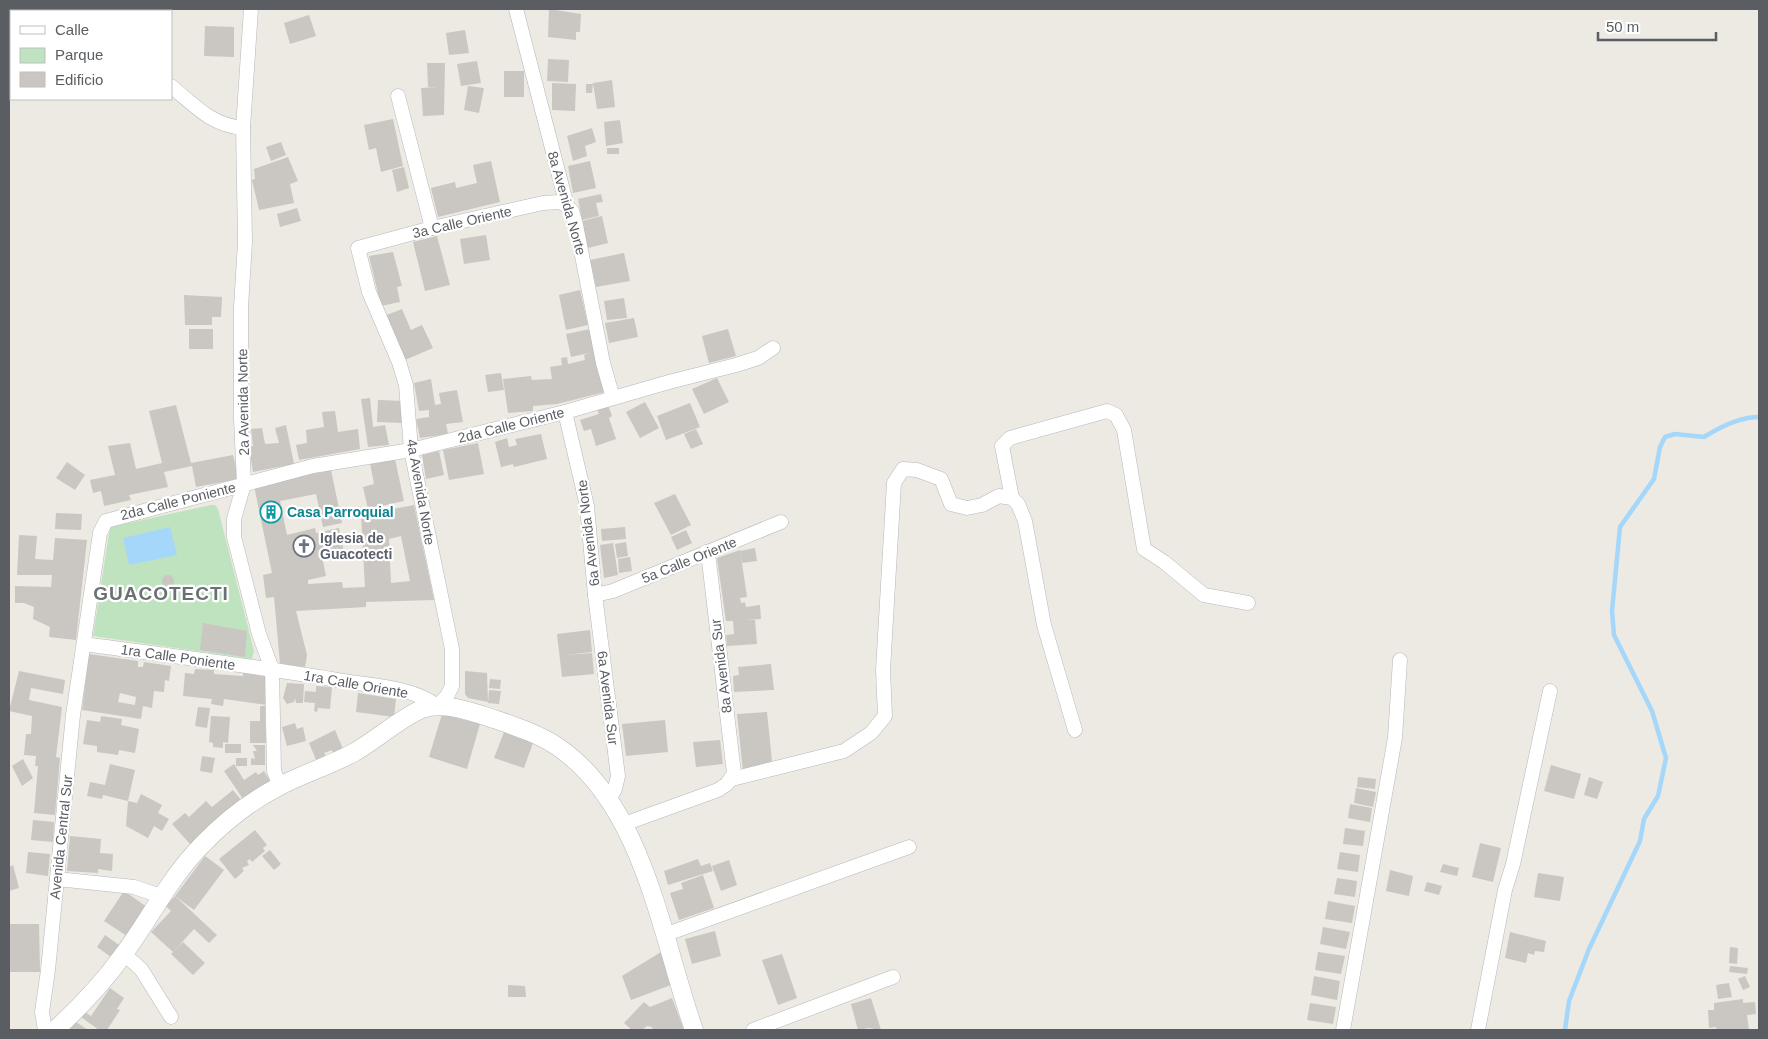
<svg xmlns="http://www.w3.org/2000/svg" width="1768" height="1039" viewBox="0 0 1768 1039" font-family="Arial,sans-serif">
	<rect width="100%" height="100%" fill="#eceae2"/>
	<polygon fill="#c0e3bf" points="211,505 215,505 218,509 254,651 252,659 93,636 110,527"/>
	<polygon fill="#a4d7fa" points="170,527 177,555 129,565 123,538"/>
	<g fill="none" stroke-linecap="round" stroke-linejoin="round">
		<path stroke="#a4d7fa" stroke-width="4.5" d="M 1565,1030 L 1569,1001 L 1589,949 L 1640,841 L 1644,819 L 1658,796 L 1666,758 L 1652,711 L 1614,635 L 1612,611 L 1620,527 L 1654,479 L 1660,447 L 1665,437 L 1675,434 L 1704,437 C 1720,427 1740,417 1759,417"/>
	</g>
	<g fill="#cac6c1" fill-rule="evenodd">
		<polygon points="549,9 581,14 580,32 576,32 576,40 548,37"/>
		<polygon points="309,15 316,36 290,44 284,23"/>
		<polygon points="205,26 234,27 234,57 204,56"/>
		<polygon points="465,30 469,53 449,55 446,33"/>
		<polygon points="548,59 569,60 568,82 547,81"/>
		<polygon points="477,61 481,83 461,86 457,64"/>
		<polygon points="427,63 445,63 444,115 423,116 421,88 438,87 428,87"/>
		<rect x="504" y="71" width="20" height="26"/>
		<polygon points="612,80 615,107 597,109 593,83"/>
		<polygon points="552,83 576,84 575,111 552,110"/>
		<polygon points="586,84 593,84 592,93 586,93"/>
		<polygon points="468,86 484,88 479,113 464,110"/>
		<polygon points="393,119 403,166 381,172 376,148 369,150 364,125"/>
		<polygon points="620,120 623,143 606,146 604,122"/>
		<polygon points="592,128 596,142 585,146 587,156 573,161 567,136"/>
		<polygon points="281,142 286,155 271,161 266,147"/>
		<rect x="607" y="148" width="12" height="6"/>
		<polygon points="288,157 298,181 290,184 294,203 259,210 252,180 255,179 254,169"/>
		<polygon points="491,161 500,202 438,217 431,188 455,182 456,188 477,183 473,165"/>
		<polygon points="590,161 596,188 573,193 568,166"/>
		<polygon points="404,167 409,188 397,192 392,170"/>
		<polygon points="601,194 603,202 596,203 599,216 582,220 578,199"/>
		<polygon points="297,208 301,221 280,227 277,214"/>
		<polygon points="602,216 608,243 588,248 582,221"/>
		<polygon points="486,235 490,260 464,264 460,239"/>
		<polygon points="437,236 450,285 425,291 413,242"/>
		<polygon points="393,252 402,286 397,287 400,302 381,306 369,256"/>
		<polygon points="624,253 630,281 596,287 590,260"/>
		<polygon points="580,290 588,325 566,330 559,295"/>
		<polygon points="184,295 222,297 221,317 212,317 212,325 185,325"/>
		<polygon points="624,298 627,318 607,320 604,301"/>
		<polygon points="402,309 411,330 422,325 433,348 405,360 384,316"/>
		<polygon points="634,318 638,337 609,343 605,323"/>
		<rect x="189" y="329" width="24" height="20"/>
		<polygon points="590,329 605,392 557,404 533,406 533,411 508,413 503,379 531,376 532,380 552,379 550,367 562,365 561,358 567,357 568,364 585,360 584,355 589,353 571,357 566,334"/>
		<polygon points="728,329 736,356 709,363 702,336"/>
		<polygon points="501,373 504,390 488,392 485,375"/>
		<polygon points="717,378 729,402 704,414 692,389"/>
		<polygon points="431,379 435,405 441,404 439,393 457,390 463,422 446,424 448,434 420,438 416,419 429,417 429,410 419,411 414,383"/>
		<polygon points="370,398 373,427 385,425 389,445 368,447 361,399"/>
		<polygon points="378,400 404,401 403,423 377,422"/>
		<polygon points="645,402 659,428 640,438 626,412"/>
		<polygon points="690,403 700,427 666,440 657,416"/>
		<polygon points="176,405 191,463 233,455 239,479 196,487 192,466 164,472 168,487 129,495 131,500 104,506 101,491 93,493 90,480 115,475 108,446 130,443 136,469 162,463 149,411"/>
		<polygon points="608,405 612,416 609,418 616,439 596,446 591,429 584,431 580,420 599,414 597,409"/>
		<polygon points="335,411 338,432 358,429 360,449 299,460 296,445 307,443 306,430 324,427 322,412"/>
		<polygon points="286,425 294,464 253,472 249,447 253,446 251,429 262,428 265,444 279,443 275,428"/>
		<polygon points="696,429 703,444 691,449 684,434"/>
		<polygon points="541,434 547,459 514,467 513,464 501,467 495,442 507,438 509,447 517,445 515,439"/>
		<polygon points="478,443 484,474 449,480 443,450"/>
		<polygon points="439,451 444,475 426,479 422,455"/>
		<polygon points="395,459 404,501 368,509 363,487 374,484 370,463"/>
		<polygon points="67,462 85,475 75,490 56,478"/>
		<path d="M 331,470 L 342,523 L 323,527 L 316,494 L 280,501 L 287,535 L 315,528 L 316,533 L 339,528 L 344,552 L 322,557 L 326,576 L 308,580 L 308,584 L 342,582 L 343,588 L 365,587 L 361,515 L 414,505 L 434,600 L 366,602 L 366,607 L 296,611 L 307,655 L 305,667 L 280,664 L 274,597 L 266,598 L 263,575 L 272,573 L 254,486 ZM 401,536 L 410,581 L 391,583 L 389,539 Z"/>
		<polygon points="675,494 691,525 671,535 654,503"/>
		<polygon points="56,513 82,514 81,530 55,529"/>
		<polygon points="625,527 626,539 602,541 601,529"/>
		<polygon points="686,530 692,543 677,550 671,537"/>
		<polygon points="19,535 37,536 35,559 53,560 55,538 87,540 76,640 49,637 50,627 33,619 34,607 24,603 15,603 15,586 51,587 52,575 17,575"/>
		<polygon points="626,542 628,556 617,558 615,544"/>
		<polygon points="613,543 618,575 604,578 600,545"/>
		<polygon points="755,548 757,561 742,563 740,551"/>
		<polygon points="740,550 747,597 740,598 741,603 745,602 746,607 760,605 761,619 746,620 755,620 757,644 727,646 726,635 734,634 733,621 726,621 717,558"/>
		<polygon points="630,557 632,571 619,573 618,559"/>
		<circle cx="168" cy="581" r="6"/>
		<polygon points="203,623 247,631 245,657 200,650"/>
		<polygon points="590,630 592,652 565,655 592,653 594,674 562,677 557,634"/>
		<path d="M 89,654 L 138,661 L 138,667 L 143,667 L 144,662 L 171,666 L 169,681 L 165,680 L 164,692 L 154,691 L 152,708 L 143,706 L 141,719 L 82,710 ZM 120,693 L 136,697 L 135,705 L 118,702 Z"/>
		<polygon points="771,664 774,690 734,692 733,676 739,675 738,667"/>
		<polygon points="195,669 214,670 214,674 243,676 243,673 270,677 267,705 224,699 223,706 211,704 212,699 183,696 185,673 194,674"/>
		<polygon points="19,671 65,680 63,694 31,688 29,700 62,707 56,757 60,758 55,815 34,813 38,766 35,766 36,756 24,755 26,734 31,734 32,716 9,711"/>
		<polygon points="465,671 487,673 488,702 468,698 465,694"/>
		<polygon points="490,679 501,680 500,689 489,688"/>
		<polygon points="287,683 304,684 303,703 296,703 295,698 294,702 287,704 283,698"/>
		<polygon points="316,686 332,687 330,709 318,708 317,712 314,711 315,703 304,702 305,691 316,692"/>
		<polygon points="489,690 501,691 499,704 488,703"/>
		<polygon points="358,693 396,699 394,717 356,712"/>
		<polygon points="260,706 265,706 266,743 250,743 250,721 260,721"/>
		<polygon points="198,707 210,708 207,728 195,726"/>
		<polygon points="767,712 772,761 743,771 737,714"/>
		<polygon points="442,714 480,724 467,769 429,757"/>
		<polygon points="101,716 122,719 121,725 139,729 135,753 119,750 118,755 97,752 97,746 83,744 87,720 100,722"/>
		<polygon points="211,716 230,717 228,743 223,742 223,748 213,747 213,743 209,742"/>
		<polygon points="665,720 668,752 626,756 622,724"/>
		<polygon points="295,723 297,729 303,727 306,741 287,746 282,727"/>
		<polygon points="335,730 343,749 333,753 332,750 324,753 327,758 317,762 309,743"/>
		<polygon points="504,732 533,743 524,768 494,758"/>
		<polygon points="720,740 723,764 696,767 693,742"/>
		<rect x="225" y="744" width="16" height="9"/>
		<polygon points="253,745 265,745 265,765 251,765 251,758 255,759 253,751 257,751"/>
		<polygon points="202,756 215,758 212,773 200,771"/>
		<rect x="236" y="758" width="11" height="8"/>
		<polygon points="23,759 33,778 22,786 12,766"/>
		<polygon points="110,764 135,770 128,801 137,803 141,794 162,805 158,813 169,819 162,831 154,826 148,838 126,826 128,801 103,795 102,799 87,796 90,782 105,785"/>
		<polygon points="234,764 244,780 256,772 258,775 264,771 270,781 243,799 224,771"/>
		<polygon points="1551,765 1581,774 1574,799 1544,791"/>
		<polygon points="1358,777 1376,779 1375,789 1357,787"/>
		<polygon points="1589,777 1603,782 1597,799 1584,795"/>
		<polygon points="1356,788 1376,792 1373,807 1354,803"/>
		<polygon points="233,790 241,800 191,845 172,824 185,813 189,817 206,801 212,807"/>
		<polygon points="1350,804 1372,808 1370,822 1348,818"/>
		<polygon points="33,820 54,822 53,842 31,840"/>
		<polygon points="1345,828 1365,831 1363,846 1343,844"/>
		<polygon points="255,830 267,845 263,848 265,851 252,862 250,859 247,861 249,865 242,868 244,871 235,879 219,859"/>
		<polygon points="70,836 101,839 100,853 113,854 112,871 98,869 98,873 67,871"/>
		<polygon points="1480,843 1501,848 1493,882 1472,877"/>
		<polygon points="270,850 281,864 274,870 262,856"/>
		<polygon points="28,852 50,854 48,876 26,873"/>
		<polygon points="1340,852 1360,855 1358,872 1337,869"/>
		<polygon points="205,856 224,870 194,910 175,896"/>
		<polygon points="698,859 701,866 710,863 713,871 668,885 664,871"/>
		<polygon points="729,860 737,885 721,891 712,866"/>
		<polygon points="1443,864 1459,868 1457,876 1440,872"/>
		<polygon points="13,865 19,888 9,891 9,867"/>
		<polygon points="1390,870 1413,876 1409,896 1386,891"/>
		<polygon points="1538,873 1564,877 1560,901 1534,897"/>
		<polygon points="703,875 714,908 679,920 670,893 683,889 681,883"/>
		<polygon points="1337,878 1357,881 1355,897 1334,894"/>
		<polygon points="1427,882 1442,886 1439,895 1424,891"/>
		<polygon points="124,891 147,907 127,936 104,921"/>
		<polygon points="175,896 217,935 209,943 194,929 173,952 151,932 171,911 166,906"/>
		<polygon points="1328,901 1355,906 1352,923 1325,919"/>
		<polygon points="9,924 39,924 40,972 9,972"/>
		<polygon points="1323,927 1350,932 1346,949 1320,944"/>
		<polygon points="715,931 721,956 692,964 685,939"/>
		<polygon points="1510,932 1546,941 1544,952 1535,951 1534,955 1528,953 1526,963 1505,958"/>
		<polygon points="105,935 119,945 111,957 97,947"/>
		<polygon points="183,942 205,963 193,975 171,954"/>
		<polygon points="1730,947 1738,948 1737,964 1729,963"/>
		<polygon points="661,952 671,985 631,1000 622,976"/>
		<polygon points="1318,952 1345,956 1341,974 1315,970"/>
		<polygon points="782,954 797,998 778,1005 762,960"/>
		<polygon points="1730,966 1748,968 1747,974 1729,972"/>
		<polygon points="1314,976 1340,981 1337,1000 1311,995"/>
		<polygon points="1745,976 1750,987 1743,990 1738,979"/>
		<polygon points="1729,983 1732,997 1718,999 1716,985"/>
		<polygon points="508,985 525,986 526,997 508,997"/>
		<polygon points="110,988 124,998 117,1009 120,1010 107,1030 99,1030 81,1017 85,1012 91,1016"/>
		<polygon points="672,998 684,1030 653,1030 652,1027 647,1026 642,1030 632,1030 624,1023 644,1002 650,1007"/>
		<polygon points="871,998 881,1030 869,1028 858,1030 851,1004"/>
		<polygon points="1743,999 1743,1003 1755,1002 1756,1014 1747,1015 1749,1030 1717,1030 1716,1027 1709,1028 1708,1010 1714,1010 1714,1003"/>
		<polygon points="1310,1003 1336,1007 1333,1024 1307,1020"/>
		<polygon points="73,1020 88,1030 63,1030"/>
	</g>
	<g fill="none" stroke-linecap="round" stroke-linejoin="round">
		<g stroke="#b4b8bc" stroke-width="15">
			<g id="minor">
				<polyline points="251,9 243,128 245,242 241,307 241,419 244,484 234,519 234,537 259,634 272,669 274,771 280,786"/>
				<polyline points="516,9 567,206 572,211 576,225 603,363 613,398"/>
				<polyline points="9,44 11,44"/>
				<path d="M 171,86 C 195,106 211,125 243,128"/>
				<polyline points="398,96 432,228"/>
				<polyline points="565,412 587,506 595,595 618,776 615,789 609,800"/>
				<polyline points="1012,498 1002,446 1010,438 1107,411 1116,415 1124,430 1144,549 1164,562 1204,595 1248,603"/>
				<polyline points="595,595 613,591 781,522"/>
				<path d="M 84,644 C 170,656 257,666 343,681 C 373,686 413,687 437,706 L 447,696 L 452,686 L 452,649 L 411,450 L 406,385 L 399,362 L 369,292 L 358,248 L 432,228 L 543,203 L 560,202 L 567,206"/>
				<polyline points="732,779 844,751 871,733 885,716 883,670 894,483 903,469 917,470 941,479 951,504 967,508 982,505 999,496 1012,498 1018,504 1025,521 1044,625 1075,730"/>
				<polyline points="624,824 718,790 727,784 734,773 709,561 706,552"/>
				<polyline points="57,879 134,887 161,896"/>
				<polyline points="664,935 909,847"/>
				<polyline points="124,954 141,969 171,1017"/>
				<polyline points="45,1030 42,1012 48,970 73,715 100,533 106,521 313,466 411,450 565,412 669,382 736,365 758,358 773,348"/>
				<polyline points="753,1030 893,977"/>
				<polyline points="1343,1030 1395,738 1400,660"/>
				<polyline points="1478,1030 1505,890 1513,864 1550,691"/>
			</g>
		</g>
		<g stroke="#b4b8bc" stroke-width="19">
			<path id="tertiary" d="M 55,1030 C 80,1007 103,983 123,955 C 150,919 169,878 202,845 C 223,823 251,801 278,787 C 302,774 329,766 353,753 C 375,741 400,718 422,709 C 446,701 475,713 497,720 C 517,727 538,734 555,745 C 644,803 661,937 694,1030"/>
		</g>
		<use href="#minor" stroke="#fff" stroke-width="14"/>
		<use href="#tertiary" stroke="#fff" stroke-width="18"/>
	</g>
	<defs>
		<g id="building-ring" transform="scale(1.125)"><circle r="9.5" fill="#fff" stroke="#0f9aa8" stroke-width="1.5"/><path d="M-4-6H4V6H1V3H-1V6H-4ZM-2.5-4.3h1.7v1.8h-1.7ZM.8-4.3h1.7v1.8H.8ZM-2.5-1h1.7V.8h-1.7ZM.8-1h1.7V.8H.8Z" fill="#0f9aa8"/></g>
		<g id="church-ring" transform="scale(1.125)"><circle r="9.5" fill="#fff" stroke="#6b7280" stroke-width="1.5"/><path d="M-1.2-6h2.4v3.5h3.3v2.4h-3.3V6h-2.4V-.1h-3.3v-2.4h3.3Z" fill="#6b7280"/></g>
	</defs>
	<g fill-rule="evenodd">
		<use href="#building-ring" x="271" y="512"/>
		<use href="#church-ring" x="304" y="546"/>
	</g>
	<g text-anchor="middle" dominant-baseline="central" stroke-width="4.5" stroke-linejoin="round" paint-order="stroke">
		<g font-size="14" fill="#5a5e62" stroke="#fff">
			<text transform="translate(567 203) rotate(74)">8a Avenida Norte</text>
			<text transform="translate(462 222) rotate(-13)">3a Calle Oriente</text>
			<text transform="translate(243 402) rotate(-91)">2a Avenida Norte</text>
			<text transform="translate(511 425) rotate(-14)">2da Calle Oriente</text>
			<text transform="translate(421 492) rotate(80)">4a Avenida Norte</text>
			<text transform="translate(178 501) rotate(-14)">2da Calle Poniente</text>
			<text transform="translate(588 533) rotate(-97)">6a Avenida Norte</text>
			<text transform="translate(689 560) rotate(-22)">5a Calle Oriente</text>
			<text transform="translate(178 657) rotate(8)">1ra Calle Poniente</text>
			<text transform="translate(721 666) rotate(-97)">8a Avenida Sur</text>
			<text transform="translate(356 684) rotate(10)">1ra Calle Oriente</text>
			<text transform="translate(608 698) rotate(83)">6a Avenida Sur</text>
			<text transform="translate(61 837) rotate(-84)">Avenida Central Sur</text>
		</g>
		<g font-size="14" font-weight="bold" fill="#0d838f" stroke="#fff" text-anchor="start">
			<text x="287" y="512">Casa Parroquial</text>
		</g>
		<g font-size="14" font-weight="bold" fill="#5b616d" stroke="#fff" text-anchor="start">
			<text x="320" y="538">Iglesia de<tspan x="320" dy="16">Guacotecti</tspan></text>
		</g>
		<g font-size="19" font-weight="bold" letter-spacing="1" fill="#6b7074" stroke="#fff">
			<text x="161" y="593">GUACOTECTI</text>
		</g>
	</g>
	<rect width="1768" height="1039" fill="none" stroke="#5a5e62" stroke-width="20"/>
	<rect x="10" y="10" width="162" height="90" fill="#ffffff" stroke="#bdbfc0"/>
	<rect x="20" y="26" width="25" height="8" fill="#ffffff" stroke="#bdbfc0"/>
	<text x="55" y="35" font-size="15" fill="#5a5e62">Calle</text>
	<rect x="20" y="48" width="25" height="15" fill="#c0e3bf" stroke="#bdbfc0"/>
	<text x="55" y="60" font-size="15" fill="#5a5e62">Parque</text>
	<rect x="20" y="72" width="25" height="15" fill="#cac6c1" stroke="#bdbfc0"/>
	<text x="55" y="85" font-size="15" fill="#5a5e62">Edificio</text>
	<path d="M1598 32v8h118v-8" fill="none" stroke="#5a5e62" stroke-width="2.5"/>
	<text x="1606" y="32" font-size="15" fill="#5a5e62" stroke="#ffffff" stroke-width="4" paint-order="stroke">50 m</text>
</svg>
